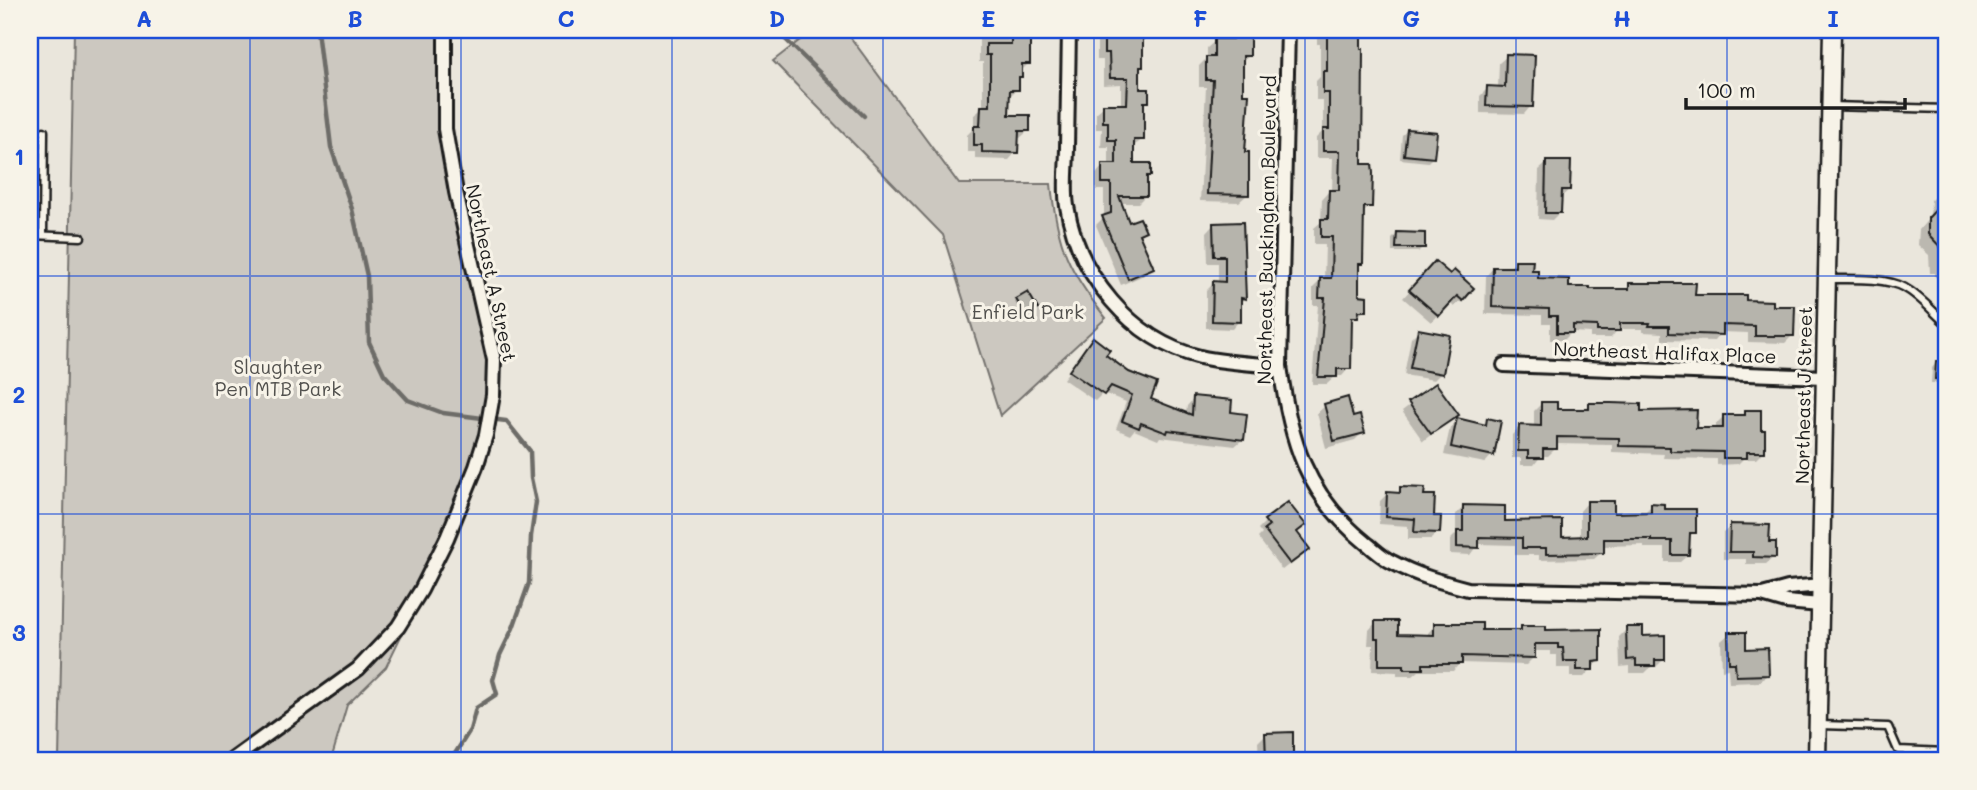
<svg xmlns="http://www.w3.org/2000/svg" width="1977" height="790" viewBox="0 0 1977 790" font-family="Mali,sans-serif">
	<rect width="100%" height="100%" fill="#eae6dc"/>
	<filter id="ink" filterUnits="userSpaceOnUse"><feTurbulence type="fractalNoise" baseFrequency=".0143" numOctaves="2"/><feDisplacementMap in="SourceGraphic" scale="14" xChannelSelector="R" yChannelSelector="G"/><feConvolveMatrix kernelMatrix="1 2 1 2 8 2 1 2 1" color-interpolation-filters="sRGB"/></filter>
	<g filter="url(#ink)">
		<g fill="#ccc8c0" stroke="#74726e" stroke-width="2">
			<polygon points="74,30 446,30 446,129 492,378 473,488 386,667 347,705 331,760 59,760"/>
			<path d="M 813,30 L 845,30 L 959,184 L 1051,184 C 1057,244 1068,271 1106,318 L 1000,416 L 943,235 L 773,61 Z"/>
		</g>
		<g fill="#0003" fill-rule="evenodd">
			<polygon points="959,30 1007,30 1007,40 1029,40 1029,63 1021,71 1021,76 1017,80 1017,89 1009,97 1007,117 1028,131 1020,138 1017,138 1016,152 1009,160 975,159 975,152 967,152 967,135 974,128 974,115 983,108 983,62 979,62 979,33 959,33"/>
			<polygon points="1103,30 1137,30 1142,66 1138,69 1139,91 1147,101 1143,106 1142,140 1132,147 1132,165 1149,175 1145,179 1145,196 1138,203 1119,203 1128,225 1144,231 1138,236 1152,267 1144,275 1121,285 1096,225 1104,217 1104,190 1096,190 1096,174 1103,166 1109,166 1109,147 1101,147 1102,129 1096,129 1096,113 1104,106 1121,106 1121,84 1103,85 1103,60 1097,60 1097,41 1103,35"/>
			<polygon points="1225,30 1250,30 1249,56 1241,63 1243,154 1247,195 1239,202 1200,201 1206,87 1199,87 1199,66 1207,58 1207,48 1215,41 1225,41"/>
			<polygon points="1317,30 1359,30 1360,166 1370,206 1362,214 1361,264 1357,268 1357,297 1365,310 1350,323 1349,368 1342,376 1336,376 1327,384 1312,384 1318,305 1313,305 1313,288 1321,280 1324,280 1325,244 1314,244 1314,228 1321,222 1322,199 1329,191 1332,191 1333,158 1316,158 1316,138 1323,131 1323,100 1316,100 1316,81 1320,77 1320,44 1317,44"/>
			<polygon points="1507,56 1531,106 1524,114 1480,113 1480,96 1488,88 1498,88 1499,63"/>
			<polygon points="1407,131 1433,157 1428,162 1400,159 1402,135"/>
			<polygon points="1547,163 1569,190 1561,197 1560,212 1552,220 1538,219 1539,170"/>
			<path d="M 1947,186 L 1947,282 L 1945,277 L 1935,277 L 1935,273 L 1930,273 L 1929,255 L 1918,245 L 1919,230 L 1930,217 L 1931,200 ZM 1938,194 L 1942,194 L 1941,214 L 1938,214 Z"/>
			<polygon points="1214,224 1245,298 1239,303 1239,321 1232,329 1206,328 1206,291 1214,283 1218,283 1218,263 1208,263 1207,232"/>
			<polygon points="1397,234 1423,247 1418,252 1392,252 1392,239"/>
			<polygon points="1515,262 1531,272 1536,280 1567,288 1624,291 1630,285 1771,307 1792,336 1785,343 1748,342 1748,333 1721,332 1714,341 1662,340 1662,333 1643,332 1643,329 1618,329 1611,338 1590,338 1590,333 1572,332 1564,340 1550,340 1550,323 1542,323 1542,315 1485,314 1486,276 1493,268 1508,269"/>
			<polygon points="1427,271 1462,300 1454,307 1449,302 1431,322 1403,298"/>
			<polygon points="1017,300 1034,311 1023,317 1015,302"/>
			<polygon points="1418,331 1441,373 1434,380 1404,375 1411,338"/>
			<polygon points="1093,340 1103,356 1149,400 1186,414 1187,406 1194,398 1229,414 1243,439 1235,446 1160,437 1158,440 1134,430 1130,435 1116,429 1126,402 1103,393 1095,401 1063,379"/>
			<polygon points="30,347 36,347 36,365 30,371"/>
			<polygon points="1936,363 1947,363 1947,383 1931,383 1932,368"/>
			<polygon points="1436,385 1456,415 1423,441 1402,411"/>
			<polygon points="1542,403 1556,410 1584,411 1590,405 1639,413 1695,429 1716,430 1716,424 1724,416 1741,416 1746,412 1759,432 1764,451 1756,459 1743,459 1738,464 1717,465 1717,459 1663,458 1664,454 1612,452 1612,445 1555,444 1555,449 1548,456 1541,456 1534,465 1521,465 1521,458 1512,458 1512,435 1519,427 1534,427 1534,411"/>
			<polygon points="1325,406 1352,419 1363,432 1355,440 1326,448 1317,413"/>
			<polygon points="1457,420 1482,426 1488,420 1492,455 1485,463 1444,455 1450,428"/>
			<polygon points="1401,489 1432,518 1438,532 1431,539 1408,539 1408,526 1379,524 1380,501 1387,494 1396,494"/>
			<polygon points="1587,503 1612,514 1644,513 1652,505 1694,532 1688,538 1688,555 1680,562 1665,562 1665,548 1644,548 1644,545 1602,546 1602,552 1594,559 1539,560 1539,555 1515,555 1515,545 1478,544 1470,555 1450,554 1450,540 1456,534 1456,514 1464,507 1503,523 1561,538 1580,538 1580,511"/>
			<polygon points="1266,521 1296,533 1300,556 1282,570 1258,538 1262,534 1258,529"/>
			<polygon points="1731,526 1768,544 1774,557 1766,564 1746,564 1746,559 1723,559 1723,533"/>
			<polygon points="1376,622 1396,636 1428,636 1428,633 1435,625 1480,632 1517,632 1522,628 1544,632 1599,661 1584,677 1570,677 1570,668 1557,668 1557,655 1551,655 1551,651 1533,651 1533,658 1526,665 1460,663 1453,671 1419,671 1413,676 1397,676 1397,672 1372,671 1373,645 1368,645 1369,630"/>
			<polygon points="1627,629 1641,638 1663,660 1656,667 1651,667 1645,673 1629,673 1629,666 1620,667 1619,637"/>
			<polygon points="1729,634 1768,674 1760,682 1729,683 1728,669 1722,670 1721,641"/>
			<polygon points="1266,734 1291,734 1292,760 1259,760 1258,742"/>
		</g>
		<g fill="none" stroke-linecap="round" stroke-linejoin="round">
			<g stroke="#6d6c68" stroke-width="4.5">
				<polyline points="317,30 331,147 352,209 367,276 369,342 384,374 408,400 443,413 506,421 530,451 531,478 536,502 531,536 529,583 513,628 500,655 493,680 497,694 476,708 470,730 451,760"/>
				<polyline points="776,30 864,116"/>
			</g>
		</g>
		<g fill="#b6b4ac" stroke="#1c1c1c" stroke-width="2">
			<polygon points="1327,30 1361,30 1361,49 1363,49 1362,164 1372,164 1373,173 1372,207 1364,207 1363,264 1359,264 1359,295 1367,296 1367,311 1359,311 1358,317 1352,317 1351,369 1337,369 1337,377 1318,377 1325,298 1319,298 1320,278 1331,278 1332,237 1321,237 1321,219 1328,219 1329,190 1339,190 1340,151 1323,151 1323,129 1329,129 1329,93 1323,93 1323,71 1327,71"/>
			<polygon points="1143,31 1143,67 1140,67 1140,89 1149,89 1149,102 1144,102 1144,140 1134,140 1134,163 1151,163 1151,176 1147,176 1147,196 1119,196 1129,222 1140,218 1146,231 1139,234 1154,268 1128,279 1102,216 1111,213 1111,183 1102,183 1102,164 1116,164 1116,140 1108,140 1108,122 1103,122 1103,104 1127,104 1128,78 1110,78 1109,53 1104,53 1104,32"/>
			<polygon points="1232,33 1250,33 1250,56 1243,56 1243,94 1249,94 1245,152 1249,152 1249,195 1207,194 1213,80 1206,80 1206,57 1214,57 1214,39 1232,39"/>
			<polygon points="1011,39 1030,39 1030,64 1022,64 1022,77 1019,77 1019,90 1010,90 1009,115 1030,115 1030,131 1019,131 1018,153 982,152 982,145 974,145 974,126 980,126 981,106 990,106 990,55 986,55 986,44 1011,44"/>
			<polygon points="1506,54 1535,55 1533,107 1486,106 1487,86 1505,87"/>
			<polygon points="1407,129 1437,132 1434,158 1404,155"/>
			<polygon points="1546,161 1571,161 1570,190 1562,190 1561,213 1545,213"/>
			<polygon points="1947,198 1947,254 1928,234 1928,218"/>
			<polygon points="1243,222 1246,299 1241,298 1241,322 1212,321 1213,281 1225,282 1225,256 1214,256 1213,223"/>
			<polygon points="1397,232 1425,233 1425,248 1396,248"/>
			<polygon points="1515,260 1533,260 1532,270 1538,270 1538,278 1569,279 1569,287 1590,287 1590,289 1629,289 1629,283 1696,283 1695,295 1746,295 1746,300 1773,301 1773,306 1795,306 1794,336 1755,336 1755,326 1723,325 1723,335 1669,333 1669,326 1649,326 1650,323 1620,323 1620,331 1597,331 1597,326 1573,325 1573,333 1557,333 1557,316 1549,316 1549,309 1492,307 1493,267 1515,267"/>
			<polygon points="1435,261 1450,274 1454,270 1474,288 1463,301 1457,296 1439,316 1409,290"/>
			<polygon points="1028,292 1038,309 1026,316 1016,299"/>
			<polygon points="1418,329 1450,335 1443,374 1410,368"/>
			<polygon points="1093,337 1110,350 1106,355 1129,372 1157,383 1151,399 1192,415 1193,396 1232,400 1231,412 1247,414 1244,440 1168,430 1167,433 1141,423 1139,428 1122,421 1132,395 1111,386 1104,395 1069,371"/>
			<polygon points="1936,361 1947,361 1947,379 1935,379"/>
			<polygon points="1436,383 1459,415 1431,434 1408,402"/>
			<polygon points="1348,397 1353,417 1360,415 1365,433 1334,441 1324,404"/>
			<polygon points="1541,402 1557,402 1557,409 1589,409 1589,403 1611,403 1641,404 1641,411 1697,410 1696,428 1723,428 1723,415 1745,415 1745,410 1761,410 1761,430 1765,430 1765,452 1747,452 1747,458 1723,458 1723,452 1670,451 1670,447 1619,446 1619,438 1557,437 1557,449 1543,449 1543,458 1528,458 1528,451 1518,451 1519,425 1541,426"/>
			<polygon points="1457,418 1486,425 1487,418 1501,421 1494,456 1451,447"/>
			<polygon points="1400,487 1425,488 1424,495 1435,495 1434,516 1441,516 1440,533 1414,532 1415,519 1386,517 1387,492 1400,493"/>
			<polygon points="1587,501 1614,501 1614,513 1651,512 1651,503 1664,504 1664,509 1696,509 1696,533 1690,533 1689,555 1672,555 1672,541 1651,541 1651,539 1604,539 1604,553 1546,554 1546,548 1522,548 1522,538 1479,537 1479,548 1457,547 1457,531 1463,531 1463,505 1505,506 1505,521 1562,520 1562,537 1587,536"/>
			<polygon points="1288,502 1306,525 1297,532 1310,549 1290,564 1264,530 1269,526 1264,520"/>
			<polygon points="1730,524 1770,525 1769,542 1776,542 1776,558 1753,557 1753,552 1729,552"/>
			<polygon points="1375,621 1398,621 1398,634 1434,635 1434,623 1482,623 1482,630 1521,630 1521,626 1546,626 1546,630 1601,629 1601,661 1593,662 1593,670 1577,670 1577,661 1564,661 1563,648 1558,648 1558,644 1535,644 1535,658 1462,656 1462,664 1423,664 1423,669 1404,669 1404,665 1379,665 1379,638 1375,638"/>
			<polygon points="1626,627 1643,627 1643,636 1665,635 1665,660 1655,660 1655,666 1636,666 1636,659 1627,660"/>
			<polygon points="1728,632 1746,632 1746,649 1768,648 1769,675 1736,676 1735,663 1729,663"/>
			<polygon points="1293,732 1293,760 1266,760 1265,733"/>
		</g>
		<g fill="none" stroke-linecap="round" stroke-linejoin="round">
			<g stroke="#1c1c1c" stroke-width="11">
				<g id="service">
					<polyline points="1830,106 1947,109"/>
					<polyline points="30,235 81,237"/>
					<polyline points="43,235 44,131"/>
					<path d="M 1829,279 C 1850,279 1886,277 1905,288 C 1920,296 1934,313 1947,324"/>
					<polyline points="34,304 35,235"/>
					<polyline points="1820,725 1888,727 1898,750 1947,752"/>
				</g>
			</g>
			<g stroke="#1c1c1c" stroke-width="18">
				<g id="minor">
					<path d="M 1069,30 C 1068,69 1068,108 1067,147 C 1067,166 1064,187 1067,206 C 1078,275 1131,340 1200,357 C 1226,363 1254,364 1280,366"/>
					<path d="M 1288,30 L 1280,366 C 1290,440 1305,494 1366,543 C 1374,549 1383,558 1392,562 C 1416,575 1441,582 1468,589 L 1762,595 L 1788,588 L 1821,585"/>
					<polyline points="1504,365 1825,377"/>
					<polyline points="1762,595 1786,602 1820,605"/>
					<polyline points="232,760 358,669 398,627 421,590 447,538 476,467 486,435 493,395 494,360 456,192 445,129 445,30"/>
				</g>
			</g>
			<g stroke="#1c1c1c" stroke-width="21">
				<polyline id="tertiary" points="1817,760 1832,30"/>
			</g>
			<use href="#service" stroke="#f7f3e8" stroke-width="6"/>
			<use href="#minor" stroke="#f7f3e8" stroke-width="12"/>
			<use href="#tertiary" stroke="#f7f3e8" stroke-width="16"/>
		</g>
	</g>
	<path fill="none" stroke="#1d4ed8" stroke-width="2" stroke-opacity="0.55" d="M 250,30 L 250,760M 461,30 L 461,760M 672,30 L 672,760M 883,30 L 883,760M 1094,30 L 1094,760M 1305,30 L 1305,760M 1516,30 L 1516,760M 1727,30 L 1727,760M 30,276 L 1947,276M 30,514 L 1947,514"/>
	<g text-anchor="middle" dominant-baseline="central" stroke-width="6" stroke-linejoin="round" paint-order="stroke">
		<g font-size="19" fill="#1c1c1c" stroke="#f7f3e8">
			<text transform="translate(1266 230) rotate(-89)">Northeast Buckingham Boulevard</text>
			<text transform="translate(492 273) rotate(78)">Northeast A Street</text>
			<text transform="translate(1665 352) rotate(2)">Northeast Halifax Place</text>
			<text transform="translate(1803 395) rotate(-89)">Northeast J Street</text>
		</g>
		<g font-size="19" fill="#51504d" stroke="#f7f3e8">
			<text x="1028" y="311">Enfield Park</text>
			<text x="278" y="366">Slaughter<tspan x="278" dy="22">Pen MTB Park</tspan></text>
		</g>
	</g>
	<rect width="1977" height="790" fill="none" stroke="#f7f3e8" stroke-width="77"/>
	<path d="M1686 98v10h219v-10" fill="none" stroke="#1c1c1c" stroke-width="3.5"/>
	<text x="1697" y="98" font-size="21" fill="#1c1c1c" stroke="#f7f3e8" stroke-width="5" paint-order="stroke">100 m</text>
	<rect x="38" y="38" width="1900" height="714" fill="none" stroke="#1d4ed8" stroke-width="2.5"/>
	<g font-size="23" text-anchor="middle" font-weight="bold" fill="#1d4ed8">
		<text x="144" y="27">A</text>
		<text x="355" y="27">B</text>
		<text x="566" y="27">C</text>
		<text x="777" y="27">D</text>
		<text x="988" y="27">E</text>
		<text x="1200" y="27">F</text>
		<text x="1411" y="27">G</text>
		<text x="1622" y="27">H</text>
		<text x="1833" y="27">I</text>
		<text x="19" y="165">1</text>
		<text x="19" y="403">2</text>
		<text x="19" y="641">3</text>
	</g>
</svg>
